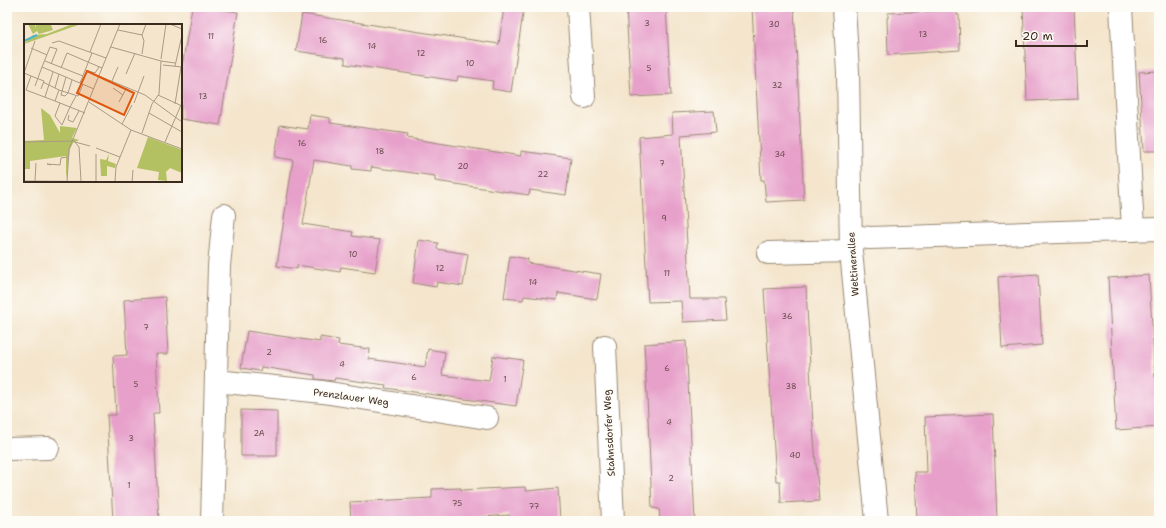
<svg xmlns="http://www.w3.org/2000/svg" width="1166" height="528" viewBox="0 0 1166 528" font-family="'Shantell Sans',sans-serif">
	<rect width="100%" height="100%" fill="#fdfcf7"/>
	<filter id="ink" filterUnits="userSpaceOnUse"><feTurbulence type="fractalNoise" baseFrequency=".025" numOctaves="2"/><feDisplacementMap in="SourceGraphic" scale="8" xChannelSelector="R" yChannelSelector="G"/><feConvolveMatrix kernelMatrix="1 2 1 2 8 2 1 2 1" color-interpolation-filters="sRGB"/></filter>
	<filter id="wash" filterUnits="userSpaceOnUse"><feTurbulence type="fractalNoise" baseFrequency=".012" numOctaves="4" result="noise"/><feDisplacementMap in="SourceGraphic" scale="16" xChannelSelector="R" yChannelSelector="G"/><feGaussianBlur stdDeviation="0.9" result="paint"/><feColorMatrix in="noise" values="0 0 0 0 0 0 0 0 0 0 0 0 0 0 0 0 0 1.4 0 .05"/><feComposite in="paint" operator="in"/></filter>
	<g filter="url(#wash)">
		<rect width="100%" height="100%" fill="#f4e5cc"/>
		<g id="blocks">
			<g fill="#e7a0ca">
				<polygon points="192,7 225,7 224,10 238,12 220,125 181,119 181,73"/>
				<polygon points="504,7 524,7 511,92 492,89 493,81 458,76 457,81 345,64 345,58 296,51 302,14 499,44"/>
				<polygon points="626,7 666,7 671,95 631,97"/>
				<polygon points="752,7 794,7 804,200 766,202 764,180 761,180"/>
				<polygon points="1023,7 1074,7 1078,99 1027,101"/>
				<polygon points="957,10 957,15 959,15 960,50 888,55 887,18 888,18 888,13"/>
				<polygon points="1159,71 1159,151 1144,151 1139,72"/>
				<polygon points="714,111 716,132 681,135 690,299 724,299 726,320 683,322 681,301 648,302 639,137 673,134 672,113"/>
				<polygon points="310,115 330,118 330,123 408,134 407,138 521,156 521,151 571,158 566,195 530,190 529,195 435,181 435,176 371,167 371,171 352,169 352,166 314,160 303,224 353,232 352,236 380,240 375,272 341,267 340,272 297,265 297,269 277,266 293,160 275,157 280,125 308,129"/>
				<polygon points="419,240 438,243 437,249 468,254 463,286 437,282 436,287 413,283"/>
				<polygon points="510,256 528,259 527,263 601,274 597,299 558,293 557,300 524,296 523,300 504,298"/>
				<polygon points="1038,274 1042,345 1002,348 998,277"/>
				<polygon points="1149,275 1155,377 1159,377 1159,427 1116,430 1108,278"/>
				<polygon points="806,287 813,426 819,501 781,503 780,481 776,481 764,289"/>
				<polygon points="165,297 168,354 156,354 159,413 153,413 159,520 113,521 107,415 116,415 113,356 127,355 124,300"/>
				<polygon points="247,331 320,342 320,337 339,340 338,345 370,349 369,359 425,367 428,349 445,352 442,375 489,381 493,356 523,360 516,406 385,388 386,385 335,378 334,381 315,379 315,375 261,367 260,371 241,368"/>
				<polygon points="686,341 695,521 660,521 659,509 652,508 647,396 644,344"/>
				<polygon points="241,410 277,411 277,456 241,456"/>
				<polygon points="993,414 997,521 917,521 915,472 927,472 925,417"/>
				<polygon points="525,487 526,491 558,488 560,521 509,521 509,515 454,519 454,521 351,521 350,502 432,498 432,489 461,488 461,490"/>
			</g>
		</g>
	</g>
	<g filter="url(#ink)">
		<use href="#blocks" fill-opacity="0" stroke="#988875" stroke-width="1"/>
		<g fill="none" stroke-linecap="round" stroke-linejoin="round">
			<g stroke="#988875" stroke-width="24">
				<g id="minor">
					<polyline points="578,7 584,97"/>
					<polyline points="844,7 848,72 851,251 877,521"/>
					<polyline points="1121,7 1133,230"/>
					<polyline points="851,236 870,238 1159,229"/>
					<polyline points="768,253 851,251"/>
					<polyline points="605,346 613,521"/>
					<polyline points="216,381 323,392 487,418"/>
					<polyline points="7,449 48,448"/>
					<polyline points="212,521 219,266 224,215"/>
				</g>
			</g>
			<use href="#minor" stroke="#fff" stroke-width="22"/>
		</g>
	</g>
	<g text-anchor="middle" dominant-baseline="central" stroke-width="4" stroke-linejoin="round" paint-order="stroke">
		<g font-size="8" fill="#664849">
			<text x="647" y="23">3</text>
			<text x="774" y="24">30</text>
			<text x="923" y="34">13</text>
			<text x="211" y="36">11</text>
			<text x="323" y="40">16</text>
			<text x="372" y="46">14</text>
			<text x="421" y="53">12</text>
			<text x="470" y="63">10</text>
			<text x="649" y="68">5</text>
			<text x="777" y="85">32</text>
			<text x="203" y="96">13</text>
			<text x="302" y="143">16</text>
			<text x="380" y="151">18</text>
			<text x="780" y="154">34</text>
			<text x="662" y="163">7</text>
			<text x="463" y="166">20</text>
			<text x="543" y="174">22</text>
			<text x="664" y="218">9</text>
			<text x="353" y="254">10</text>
			<text x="440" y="268">12</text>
			<text x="667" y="273">11</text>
			<text x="533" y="282">14</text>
			<text x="787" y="316">36</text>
			<text x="146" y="327">7</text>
			<text x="269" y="352">2</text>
			<text x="342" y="364">4</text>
			<text x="667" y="368">6</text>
			<text x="414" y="377">6</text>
			<text x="505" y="379">1</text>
			<text x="136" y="384">5</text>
			<text x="791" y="386">38</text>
			<text x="669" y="422">4</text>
			<text x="259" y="433">2A</text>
			<text x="131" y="438">3</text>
			<text x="795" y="455">40</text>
			<text x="671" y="478">2</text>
			<text x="129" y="485">1</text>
			<text x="457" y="503">75</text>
			<text x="534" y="506">77</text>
		</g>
		<g font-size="10" fill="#3b2a1e" stroke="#fdfcf7">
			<text transform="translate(853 264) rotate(-94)">Wettinerallee</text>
			<text transform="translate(351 397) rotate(8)">Prenzlauer Weg</text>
			<text transform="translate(609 433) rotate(-93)">Stahnsdorfer Weg</text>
		</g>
	</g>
	<g transform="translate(24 24)">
		<rect width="158" height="158" fill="#f4e5cc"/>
		<path d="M 4,0 L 11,0 L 12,5 L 12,1 L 15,0 L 27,1 L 29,6 L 15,10 L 13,7 L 9,10 ZM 48,0 L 57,0 L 0,20 L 9,11 L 23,10 ZM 17,84 L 26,91 L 36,109 L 36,102 L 53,104 L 48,114 L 55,116 L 49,119 L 46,125 L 42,156 L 42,132 L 6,137 L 6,145 L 0,145 L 0,117 L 20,116 ZM 124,113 L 158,126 L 158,149 L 146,144 L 142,148 L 143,157 L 134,156 L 135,148 L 113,144 ZM 85,130 L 84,137 L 92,140 L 91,144 L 83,142 L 83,152 L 77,152 L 76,135 L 82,136 Z" fill="#b3c163"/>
		<path fill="none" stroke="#4db4cb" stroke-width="2" d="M 0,17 L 13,11"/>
		<path fill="none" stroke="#aa9a86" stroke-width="1" d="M 146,0 L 158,5M 94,6 L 118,11M 11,17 L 0,49 L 7,52 L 2,66 L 31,77M 28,19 L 35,17 L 82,34M 87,23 L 137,37M 7,24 L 23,31M 66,28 L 77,0M 118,30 L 120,17 L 118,11 L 122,0M 137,35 L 142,0M 21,37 L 59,52M 137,37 L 151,39M 139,41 L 158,43M 151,42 L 158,11M 18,43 L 26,23 L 33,25 L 27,40M 37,44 L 43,29 L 78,44M 61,46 L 71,49 L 75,43M 102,50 L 111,29M 7,52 L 20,57 L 17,65M 75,52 L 121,71 L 158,98M 42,53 L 37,71 L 41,72 L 44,69 L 48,56M 88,57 L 94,43M 19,58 L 35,66M 56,59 L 68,29M 11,62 L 18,43 L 70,65M 31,64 L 35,50M 89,64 L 99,71M 134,71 L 158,82M 52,72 L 46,83 L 31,77 L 35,66 L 54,72 L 59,60M 21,73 L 29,48M 65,78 L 107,106 L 158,125M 95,78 L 103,63M 36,79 L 31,92 L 38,101 L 46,83 L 61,89M 110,79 L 120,52M 151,80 L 157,43M 125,89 L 158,108M 45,91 L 44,96 L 49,98 L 55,87M 98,100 L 108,81M 118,109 L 128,80 L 135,70 L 137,37M 0,118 L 50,117 L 55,123 L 57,157M 51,118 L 66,122M 141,118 L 157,81M 72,124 L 96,133M 72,130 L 72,157M 27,141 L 23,140 L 36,141 L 37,134 L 43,133M 0,157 L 148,158M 11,157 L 12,139M 91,157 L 92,143 L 107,106M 43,158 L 45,125 L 96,0M 108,158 L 109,146"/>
		<path fill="#df570d" fill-opacity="0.15" stroke="#df570d" stroke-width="2" d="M 63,47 L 110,69 L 100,91 L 53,69 Z"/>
		<rect width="158" height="158" fill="none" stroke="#3b2a1e" stroke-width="2"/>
	</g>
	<rect width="1166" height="528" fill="none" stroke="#fdfcf7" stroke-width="24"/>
	<path d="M1016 40v6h71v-6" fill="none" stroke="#3b2a1e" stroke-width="2"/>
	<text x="1022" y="40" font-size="12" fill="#3b2a1e" stroke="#fdfcf7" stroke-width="3" paint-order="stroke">20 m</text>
</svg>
